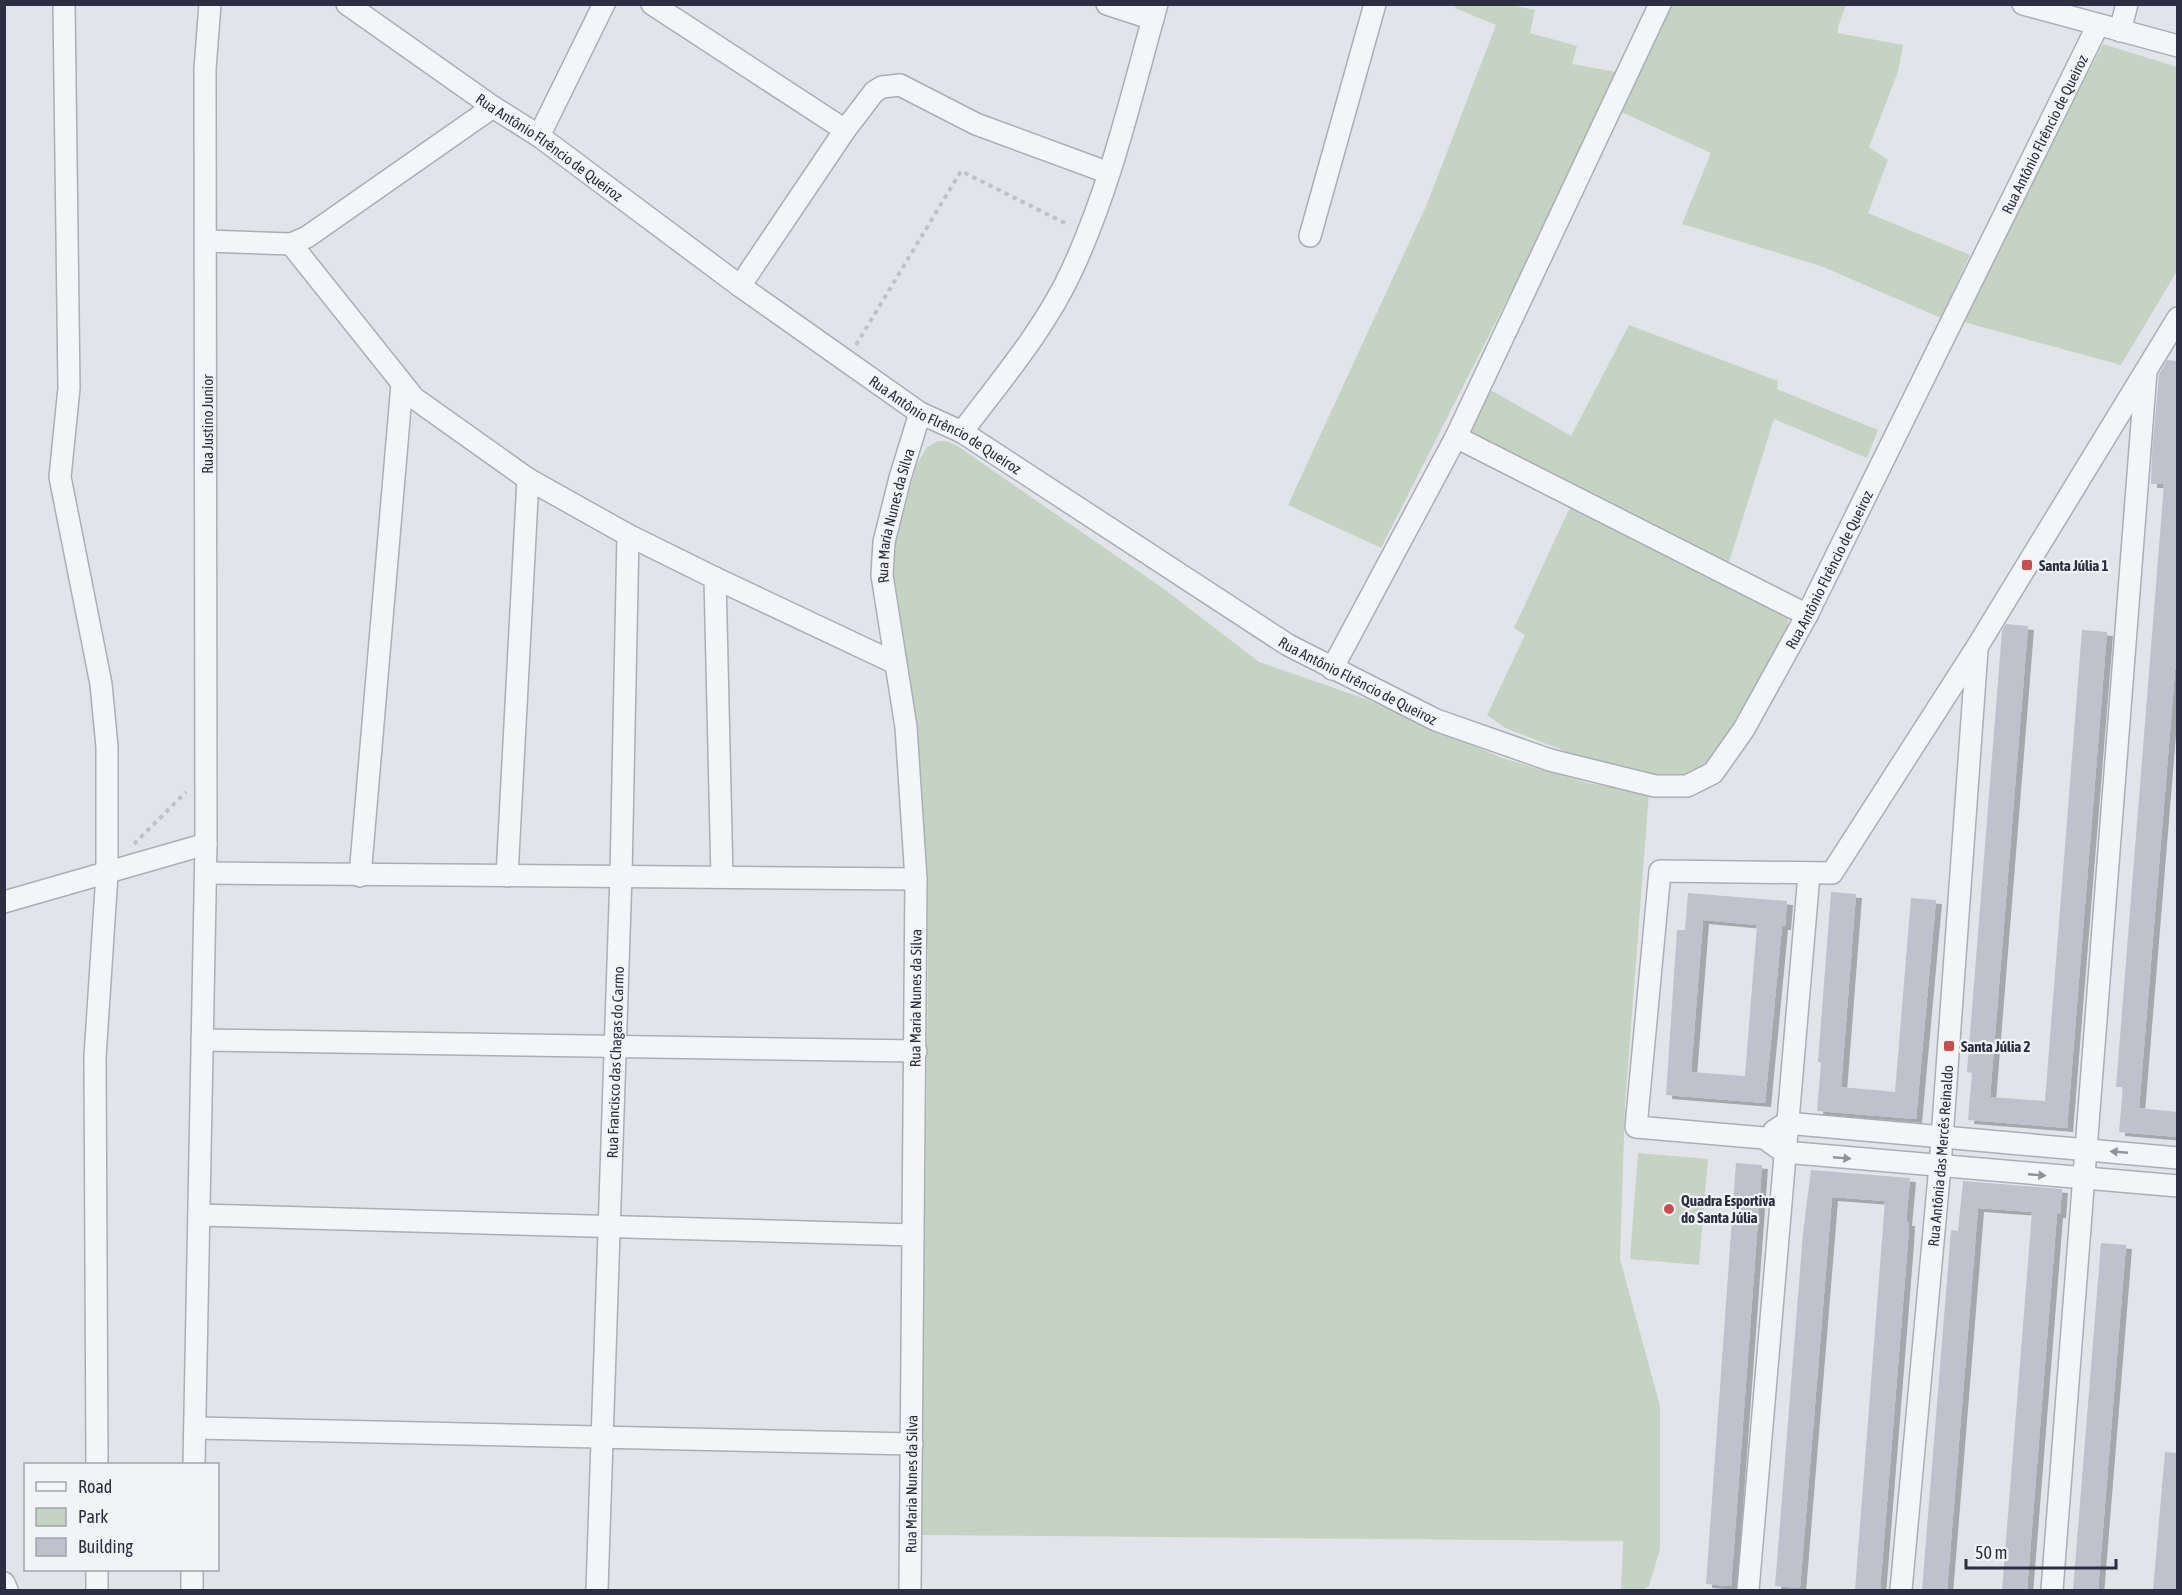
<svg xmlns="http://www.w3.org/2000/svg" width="2182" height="1595" viewBox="0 0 2182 1595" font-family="'Asap Condensed',sans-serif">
	<defs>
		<filter id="shadow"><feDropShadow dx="6" dy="4" stdDeviation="0" flood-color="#0004"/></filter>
	</defs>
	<rect width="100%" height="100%" fill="#e2e4ea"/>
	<g fill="#c5d3c3">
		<polygon points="1456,5 1511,5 1535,10 1530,33 1577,46 1572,64 1616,72 1539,237 1381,548 1288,505 1427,204 1496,25 1455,8"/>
		<polygon points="1668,5 1846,5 1838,27 1838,33 1903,45 1898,72 1869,147 1888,160 1868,213 1970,255 1941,318 1821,266 1682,224 1711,153 1619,111"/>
		<polygon points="2103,44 2177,67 2177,271 2121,365 1960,321"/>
		<polygon points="1629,325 1778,381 1777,389 1878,430 1867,458 1774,419 1729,562 1466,435 1489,389 1571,436"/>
		<polygon points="938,441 946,441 956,445 1164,589 1259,662 1366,699 1502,758 1588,783 1649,793 1625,1105 1620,1259 1660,1406 1660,1549 1649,1586 1643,1590 1621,1590 1623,1541 921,1535 928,957 911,687 896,625 891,557 916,467 926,448"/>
		<polygon points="1572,503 1788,617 1788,626 1713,762 1705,771 1669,779 1578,756 1505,728 1487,715 1525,635 1514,628"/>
		<polygon points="1638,1153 1708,1159 1699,1265 1630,1259"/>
	</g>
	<g fill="#bfc2cc" fill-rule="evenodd" filter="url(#shadow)">
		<polygon points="2167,360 2178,361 2178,634 2139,1108 2178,1112 2178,1137 2119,1132 2123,1087 2116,1087 2164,484 2151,484 2152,453 2159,374"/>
		<polygon points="2006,624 2028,626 1990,1097 2045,1101 2082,630 2107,632 2067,1128 1968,1120 1972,1073 1967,1072 2002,631"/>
		<polygon points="1831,892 1856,894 1841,1087 1874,1090 1895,1092 1911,898 1936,900 1916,1119 1817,1111 1821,1063 1818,1062"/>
		<path d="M 1688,893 L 1787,901 L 1785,926 L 1782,926 L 1765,1103 L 1666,1095 L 1677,930 L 1685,930 ZM 1703,920 L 1757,925 L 1745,1076 L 1691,1072 Z"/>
		<polygon points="1736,1163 1762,1165 1731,1586 1706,1584"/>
		<polygon points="1811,1170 1910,1178 1906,1222 1909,1222 1908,1241 1880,1590 1855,1590 1885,1201 1832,1197 1800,1588 1775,1586 1803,1233"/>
		<polygon points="1963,1181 2062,1189 2060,1214 2057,1214 2027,1590 2002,1590 2032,1212 1978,1208 1947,1590 1922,1590 1951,1230 1958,1231"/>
		<polygon points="2101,1243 2126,1245 2100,1566 2098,1590 2073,1590"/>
		<polygon points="2165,1452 2178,1453 2178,1590 2153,1590"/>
	</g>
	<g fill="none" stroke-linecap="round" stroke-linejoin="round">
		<g stroke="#abaeb7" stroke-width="24">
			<g id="minor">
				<polyline points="64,4 69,388 60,477 101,684 107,747 107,874 95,1057 97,1464"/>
				<path id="s1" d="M 347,4 L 493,107 L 539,136 L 740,286 L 920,413 L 962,432 L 1288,645 L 1436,720 L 1550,760 L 1655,786 L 1687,786 L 1713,773 L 1744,729 L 1807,615 L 2098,25"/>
				<polyline points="652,4 845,130"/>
				<polyline points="1107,4 1153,19"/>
				<polyline points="2023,4 2178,46"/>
				<polyline points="2120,31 2127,4"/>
				<polyline points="539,136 604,4"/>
				<polyline points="1310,236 1375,4"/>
				<polyline points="207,241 291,244 307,237 493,107"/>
				<polyline points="291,244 414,398 528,479 628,535 715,578 895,663"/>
				<polyline points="740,286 845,130 874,92 882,87 900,85 976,124 1109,173"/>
				<polyline points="2178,318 1977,647 1832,873 1660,871 1636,1127 1764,1138 1784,1152 2178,1186"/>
				<path d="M 962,432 C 1001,380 1045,329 1072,270 C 1111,186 1132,93 1157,4"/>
				<polyline points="1456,437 1807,615"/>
				<polyline points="715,578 722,877"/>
				<polyline points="1332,669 1456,437 1660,4"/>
				<polyline points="206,873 916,879"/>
				<polyline points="360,876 402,384"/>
				<polyline points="507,876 528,479"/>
				<polyline points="4,902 206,844"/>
				<polyline points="202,1040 916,1051"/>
				<polyline points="1774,1131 1786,1123 2178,1158"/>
				<polyline points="199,1215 913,1235"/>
				<polyline points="195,1428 912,1444"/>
				<polyline points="194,1464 206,844 205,69 210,4"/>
				<polyline points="97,1570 97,1590"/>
				<polyline points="4,1583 7,1590"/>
				<polyline points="192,1590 192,1570"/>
				<path id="s2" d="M 597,1590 L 621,875 L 628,535"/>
				<path id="s3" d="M 910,1590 L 916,879 L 906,727 L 882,575 L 884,542 L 900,478 L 920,413"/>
				<polyline points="1748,1590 1809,874"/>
				<path id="s4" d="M 1901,1590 L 1940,1166 L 1977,650"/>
				<polyline points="2052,1590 2146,371"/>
			</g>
		</g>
		<g stroke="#c0c2c8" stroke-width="4" stroke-dasharray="4.5 4.5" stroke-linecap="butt">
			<polyline points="856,345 961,171 1069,225"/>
			<polyline points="134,844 186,792"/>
		</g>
		<use href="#minor" stroke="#f4f5f8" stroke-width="21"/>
	</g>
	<defs><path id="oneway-solid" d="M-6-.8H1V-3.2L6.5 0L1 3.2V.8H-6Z" transform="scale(1.5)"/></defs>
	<g fill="#90929c">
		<use href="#oneway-solid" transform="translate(2119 1152) rotate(-175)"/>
		<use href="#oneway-solid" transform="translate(1842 1158) rotate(5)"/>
		<use href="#oneway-solid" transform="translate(2037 1175) rotate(5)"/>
	</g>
	<g fill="#c84f4d" stroke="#f1f3f7" stroke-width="2">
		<rect x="2021" y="559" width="12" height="12" rx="3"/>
		<rect x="1943" y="1040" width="12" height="12" rx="3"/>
		<circle cx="1669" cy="1209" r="6"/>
	</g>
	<g text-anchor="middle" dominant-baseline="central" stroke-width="4.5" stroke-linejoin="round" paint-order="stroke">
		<g font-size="15" fill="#2b2f41" stroke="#f1f3f7">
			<text stroke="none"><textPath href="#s1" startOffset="2316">Rua Antônio Flrêncio de Queiroz</textPath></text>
			<text stroke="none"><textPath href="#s1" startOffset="248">Rua Antônio Flrêncio de Queiroz</textPath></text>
			<text transform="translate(207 424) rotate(-90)">Rua Justino Junior</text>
			<text stroke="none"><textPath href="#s1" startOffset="732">Rua Antônio Flrêncio de Queiroz</textPath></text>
			<text stroke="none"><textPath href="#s3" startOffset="1078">Rua Maria Nunes da Silva</textPath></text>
			<text stroke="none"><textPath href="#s1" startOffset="1830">Rua Antônio Flrêncio de Queiroz</textPath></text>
			<text stroke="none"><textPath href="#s1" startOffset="1218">Rua Antônio Flrêncio de Queiroz</textPath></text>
			<text stroke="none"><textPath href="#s3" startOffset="592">Rua Maria Nunes da Silva</textPath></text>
			<text stroke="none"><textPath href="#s2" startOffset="528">Rua Francisco das Chagas do Carmo</textPath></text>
			<text stroke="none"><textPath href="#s4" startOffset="436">Rua Antônia das Mercês Reinaldo</textPath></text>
			<text stroke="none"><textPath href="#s3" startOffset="106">Rua Maria Nunes da Silva</textPath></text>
		</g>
		<g font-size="15" font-weight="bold" fill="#2b2f41" stroke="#f1f3f7" text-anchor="start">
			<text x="2039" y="565">Santa Júlia 1</text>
			<text x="1961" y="1046">Santa Júlia 2</text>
			<text x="1681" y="1200">Quadra Esportiva<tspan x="1681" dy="17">do Santa Júlia</tspan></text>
		</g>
	</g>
	<rect width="2182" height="1595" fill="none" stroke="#2b2f41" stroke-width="12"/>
	<rect x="24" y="1463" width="195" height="108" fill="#f1f3f7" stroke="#a2a5ae" stroke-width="1.5"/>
	<rect x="36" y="1482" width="30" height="9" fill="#f4f5f8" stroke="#a2a5ae" stroke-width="1.5"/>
	<text x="78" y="1493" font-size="18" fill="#2b2f41">Road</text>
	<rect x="36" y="1508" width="30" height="18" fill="#c5d3c3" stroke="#a2a5ae" stroke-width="1.5"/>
	<text x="78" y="1523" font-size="18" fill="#2b2f41">Park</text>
	<rect x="36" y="1538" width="30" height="18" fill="#bfc2cc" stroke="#a2a5ae" stroke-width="1.5"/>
	<text x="78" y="1553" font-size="18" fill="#2b2f41">Building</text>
	<path d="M1966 1559v9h150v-9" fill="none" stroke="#2b2f41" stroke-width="3"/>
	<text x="1975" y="1559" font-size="18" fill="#2b2f41" stroke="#f1f3f7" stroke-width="4.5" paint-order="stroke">50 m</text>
</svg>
